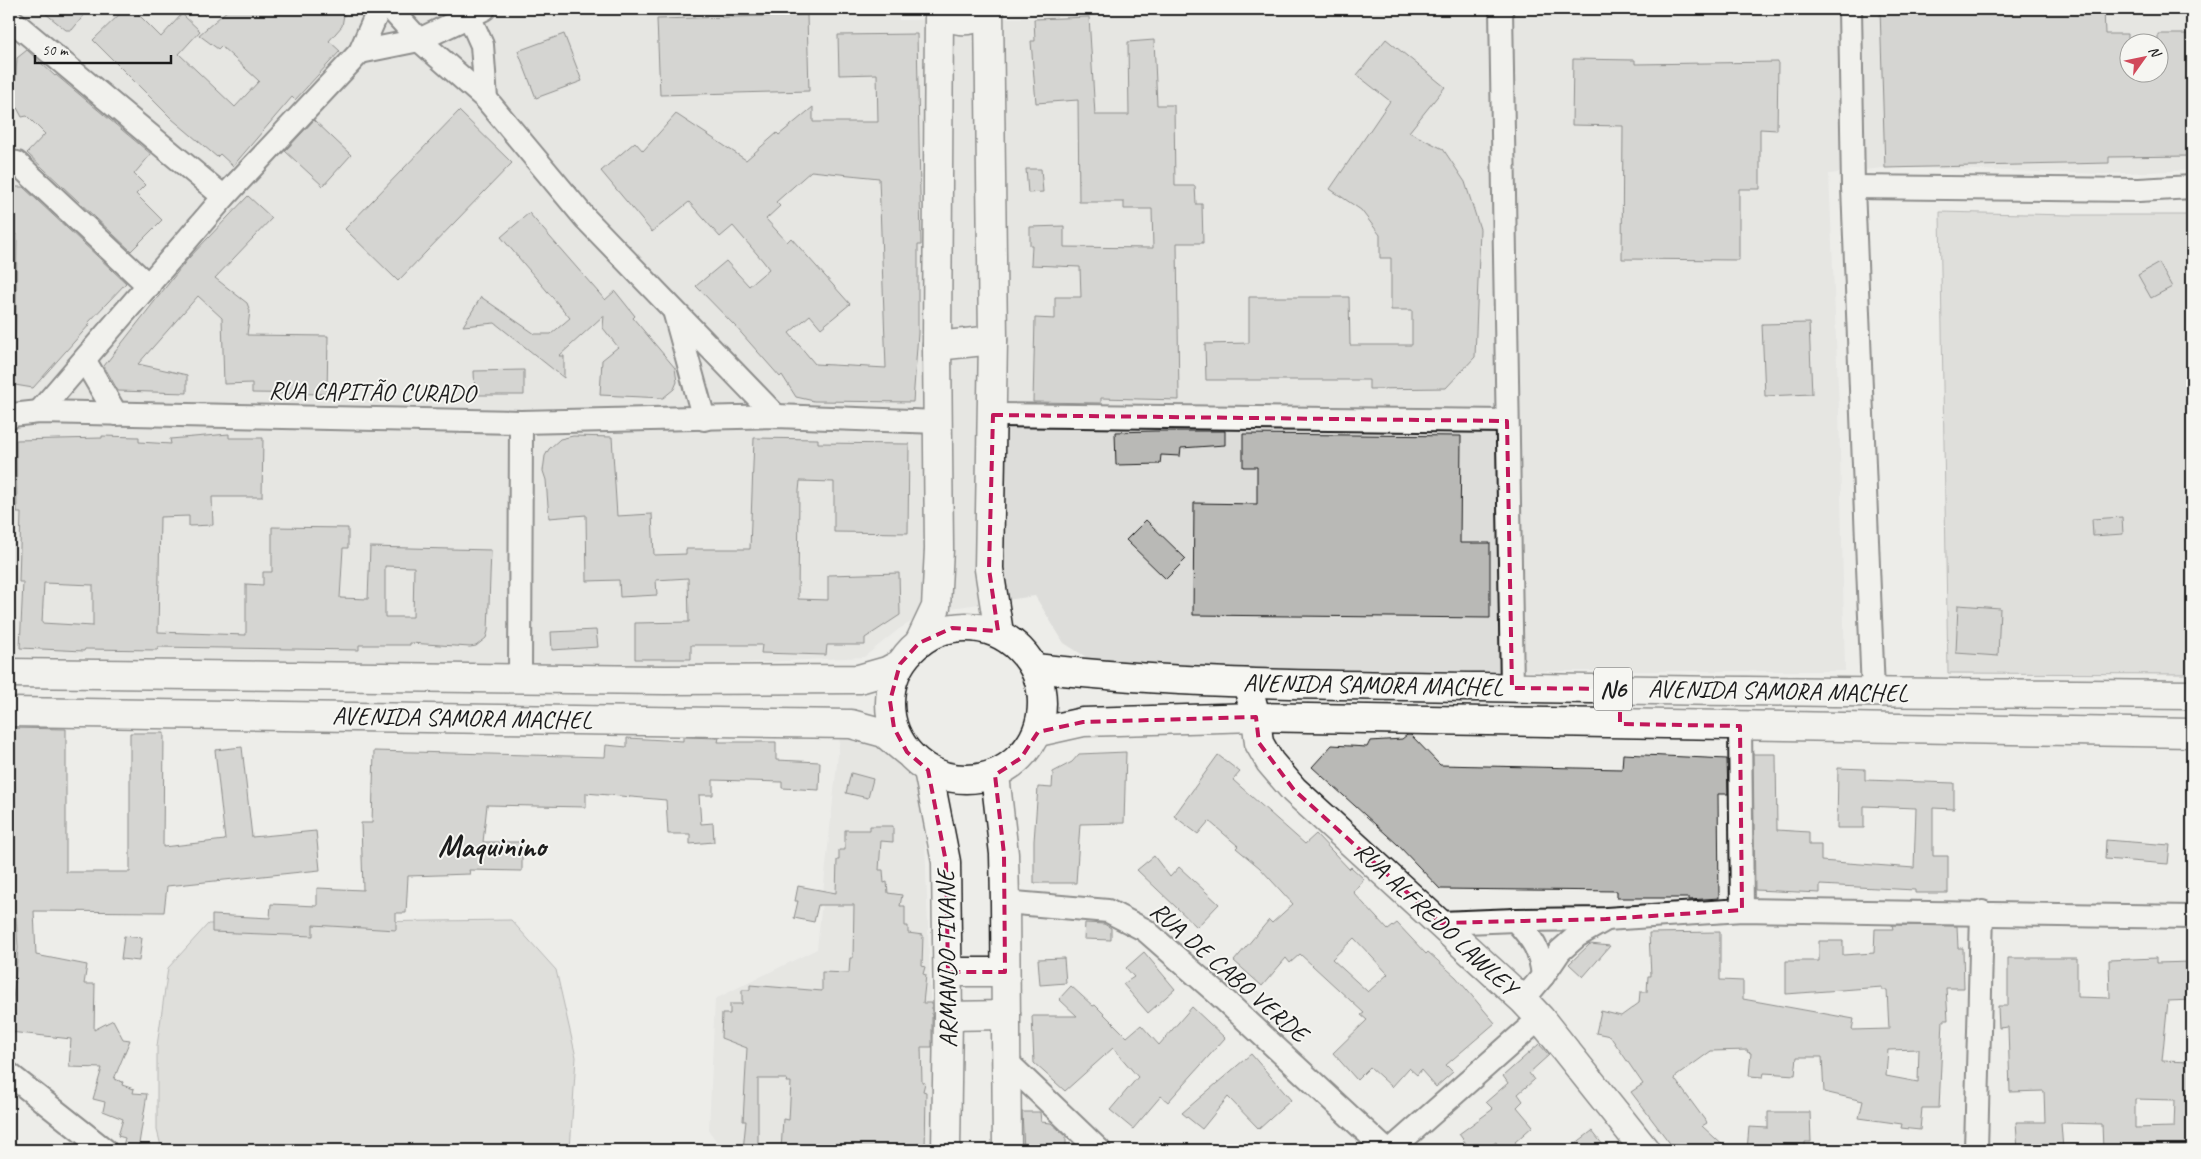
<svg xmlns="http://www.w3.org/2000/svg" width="2201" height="1159" viewBox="0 0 2201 1159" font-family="Caveat,sans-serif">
	<rect width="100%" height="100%" fill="#edede9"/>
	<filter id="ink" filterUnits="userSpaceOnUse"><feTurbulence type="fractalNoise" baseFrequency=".02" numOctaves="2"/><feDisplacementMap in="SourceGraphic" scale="10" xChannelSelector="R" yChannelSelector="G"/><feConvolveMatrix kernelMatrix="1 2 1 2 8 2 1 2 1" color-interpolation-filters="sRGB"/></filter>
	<g filter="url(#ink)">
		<g fill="#ddddda" fill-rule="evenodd">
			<path d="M 9,9 L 899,9 L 899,20 L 1476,10 L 2192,9 L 2192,170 L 2104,174 L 1891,167 L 1829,174 L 1839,410 L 1845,671 L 1108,671 L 1064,643 L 1035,596 L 930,611 L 899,629 L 864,657 L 686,666 L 9,656 ZM 2128,42 L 2158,42 L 2158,72 L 2128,72 Z"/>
			<polygon points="840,736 868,736 919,776 925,839 932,1053 931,1150 723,1150 709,1131 715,999 817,949"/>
		</g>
		<g fill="#cececb" stroke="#757574">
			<polygon points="1940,212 2068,215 2192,215 2192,674 1948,673"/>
			<polygon points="511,920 556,970 576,1057 570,1150 162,1150 157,1130 157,1046 168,968 208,924"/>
		</g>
		<g fill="#b9b9b6" stroke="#1c1c1c" fill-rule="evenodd">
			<polygon points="40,9 89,9 72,30 66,30"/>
			<polygon points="125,9 133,9 161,37 182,14 200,31 179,54 235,107 259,81 221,46 218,49 199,35 229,9 345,9 342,26 329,41 340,51 295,100 292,97 233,166 220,154 217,157 172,119 93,40"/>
			<polygon points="1880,9 2104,9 2105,34 2128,34 2128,72 2158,72 2158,34 2192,34 2192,156 2109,157 2109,163 1885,168"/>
			<polygon points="807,15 809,91 660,95 657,19"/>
			<polygon points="1089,17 1095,115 1129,115 1128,42 1154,40 1157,105 1174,105 1175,186 1195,186 1196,204 1202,204 1203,243 1177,243 1179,400 1101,398 1101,403 1033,402 1035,318 1055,319 1055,297 1081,297 1080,267 1031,265 1032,245 1030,245 1030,227 1064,226 1064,247 1153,248 1152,209 1124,209 1124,202 1079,202 1078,100 1036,103 1031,41 1035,41 1034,19"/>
			<polygon points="564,34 582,81 536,98 518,51"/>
			<path d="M 917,34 L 921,245 L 918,245 L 918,333 L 913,402 L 814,401 L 796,397 L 782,375 L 780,377 L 735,326 L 696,286 L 726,261 L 749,286 L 769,269 L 763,261 L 733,226 L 720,237 L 689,202 L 652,232 L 601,171 L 635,142 L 643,151 L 676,114 L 746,160 L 777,133 L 779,135 L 813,107 L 813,122 L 878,122 L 877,74 L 839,75 L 838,35 ZM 811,171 L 879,178 L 886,368 L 815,364 L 789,333 L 810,315 L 821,328 L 850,304 L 791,238 L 787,242 L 766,219 L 780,206 L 776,202 Z"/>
			<polygon points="1386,39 1445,87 1409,132 1443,149 1465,182 1480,229 1475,357 1446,388 1369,389 1369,380 1206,380 1205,344 1249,343 1249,297 1349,297 1350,345 1412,345 1412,310 1391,310 1391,258 1380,258 1380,235 1361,210 1330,189 1390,101 1357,75"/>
			<polygon points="27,50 55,76 56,75 151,154 134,174 145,185 136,194 162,220 131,251 27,153 45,134 27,116 22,117 14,102 17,58"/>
			<polygon points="1573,59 1635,60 1635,64 1778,62 1777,130 1760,129 1760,189 1739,189 1739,260 1622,259 1623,126 1572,125"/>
			<polygon points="459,111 512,163 398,281 345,229"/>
			<polygon points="314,120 351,155 323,186 285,151"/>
			<polygon points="1026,169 1041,169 1043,192 1028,193"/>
			<polygon points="15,187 23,187 126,283 88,323 90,324 33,388 15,385 17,234 15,234"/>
			<polygon points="248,196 272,218 215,278 247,303 250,311 247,335 328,336 327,394 252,393 252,383 224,384 222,318 198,296 138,364 187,375 187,393 118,391 104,366 187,260"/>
			<polygon points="529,213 605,300 615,291 635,316 633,318 675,368 677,382 674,389 663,398 600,395 602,360 618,347 603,328 604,315 559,356 564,356 564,378 495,323 463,326 481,297 535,334 551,334 570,318 501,237"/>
			<polygon points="2159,263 2172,287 2151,298 2138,275"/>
			<polygon points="1809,323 1812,394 1765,396 1762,324"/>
			<polygon points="524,370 524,395 475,395 474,371"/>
			<polygon points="1155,431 1225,431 1225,445 1181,448 1180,456 1161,455 1160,464 1116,465 1115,432"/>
			<path d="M 229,434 L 229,438 L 263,438 L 262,497 L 212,497 L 213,525 L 189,526 L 189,516 L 160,517 L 158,632 L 246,635 L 246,584 L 263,585 L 263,572 L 272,572 L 272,527 L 348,528 L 348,548 L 343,548 L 340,598 L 368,599 L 370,547 L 491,550 L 488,631 L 486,638 L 476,646 L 470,647 L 410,643 L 410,645 L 359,645 L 359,650 L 158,647 L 158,650 L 85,649 L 84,651 L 20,648 L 23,582 L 19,582 L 21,513 L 17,513 L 16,440 L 102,438 L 102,436 L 139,437 L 139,442 L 171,444 L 170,439 ZM 385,566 L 414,567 L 413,617 L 385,617 ZM 44,583 L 93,585 L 93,626 L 42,623 Z"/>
			<polygon points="1243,434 1461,436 1460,543 1490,543 1490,618 1193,615 1194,503 1257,504 1257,467 1243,467"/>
			<polygon points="573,436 612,437 617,516 652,514 654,555 686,554 686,549 750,549 754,438 818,439 818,443 909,444 908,533 834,532 834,482 800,481 799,491 798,599 828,600 828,575 899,573 900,615 865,638 865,645 827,645 826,655 761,653 762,645 691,645 691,659 635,659 635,623 689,622 688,578 656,580 657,595 620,597 619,580 587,581 586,515 549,518 546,480 543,471 545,456 549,449 560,439"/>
			<polygon points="2122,517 2123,534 2093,536 2092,519"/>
			<polygon points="1146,520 1186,559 1166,579 1126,540"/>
			<polygon points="1958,605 2000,608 1998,656 1956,653"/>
			<polygon points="596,630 598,647 552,650 551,632"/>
			<polygon points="9,728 66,729 66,872 130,872 130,733 164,733 163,847 225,840 215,750 242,747 252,837 316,831 320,870 167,886 164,912 34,911 36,955 87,965 84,984 95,984 94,1030 113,1020 123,1039 130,1040 114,1079 123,1082 122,1085 134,1089 133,1093 147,1094 138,1150 122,1150 125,1138 118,1136 123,1119 103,1111 105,1102 93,1099 102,1068 69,1067 71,1039 10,1032 18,948 16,917 9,917"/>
			<polygon points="1407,735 1411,735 1440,765 1622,769 1623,754 1727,759 1728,794 1718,794 1719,898 1689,900 1689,898 1617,898 1617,891 1440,889 1397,844 1312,767 1332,745 1367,747 1370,741 1402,739"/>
			<polygon points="683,737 719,738 718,742 776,742 776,760 820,762 819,790 782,788 782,782 713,780 713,795 699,795 701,824 713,823 714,842 690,844 690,834 668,834 666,800 586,793 586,807 487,805 483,842 522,842 522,871 469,870 470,874 408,876 406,913 396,913 396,930 313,925 313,936 212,932 212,915 270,918 271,904 317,906 317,888 363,890 361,823 372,823 374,751 605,757 606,745 627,747 627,738 683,741"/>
			<polygon points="1126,752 1124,823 1080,824 1076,883 1034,883 1034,841 1038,787 1052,788 1053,772 1072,762 1079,754"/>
			<polygon points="1753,754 1776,754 1777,830 1809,832 1809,845 1821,845 1821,861 1914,868 1916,808 1864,806 1864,828 1837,828 1838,768 1865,769 1865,780 1954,783 1954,809 1933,808 1933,856 1948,856 1948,893 1915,893 1915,890 1820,885 1820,893 1755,890"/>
			<path d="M 1218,755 L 1240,772 L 1233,780 L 1305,844 L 1316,834 L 1349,869 L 1351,867 L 1364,879 L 1353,892 L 1388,930 L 1397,923 L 1426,954 L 1428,952 L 1456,977 L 1495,1023 L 1446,1065 L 1453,1072 L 1436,1087 L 1421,1070 L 1417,1075 L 1409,1068 L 1392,1087 L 1370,1067 L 1357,1080 L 1333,1053 L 1367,1020 L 1361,1015 L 1364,1013 L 1300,954 L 1290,963 L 1286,958 L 1262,986 L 1234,961 L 1269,920 L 1272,923 L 1293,904 L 1260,868 L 1236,848 L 1238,846 L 1209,821 L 1198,834 L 1174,816 ZM 1354,938 L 1388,974 L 1368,992 L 1332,959 Z"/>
			<polygon points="851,773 873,779 868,798 846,793"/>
			<polygon points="870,826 893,826 893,842 881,841 879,870 883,870 884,883 887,882 888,893 902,895 900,906 905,906 905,926 908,926 908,933 923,935 922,966 925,967 923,974 926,975 923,1003 932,1003 932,1047 921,1047 922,1082 925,1083 923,1091 926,1092 925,1150 850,1150 850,1148 781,1150 783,1119 789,1120 791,1082 786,1082 787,1079 758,1079 758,1150 743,1150 746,1121 743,1121 747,1048 721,1038 722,1014 730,1014 730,1004 742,1004 742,990 750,990 750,985 822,991 822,972 849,973 850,958 853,958 854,905 818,905 814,922 794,918 798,901 795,901 798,886 836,893 837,860 839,860 839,850 845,850 845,830 870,830"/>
			<polygon points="2106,840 2170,845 2168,864 2105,859"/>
			<polygon points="1154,856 1170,877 1179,867 1219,904 1197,927 1137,870"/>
			<polygon points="1085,923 1104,924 1111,928 1111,940 1084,939"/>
			<path d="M 1892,925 L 1957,926 L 1958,948 L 1963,948 L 1964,988 L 1946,988 L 1948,1020 L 1943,1020 L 1939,1108 L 1922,1108 L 1920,1130 L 1901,1128 L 1902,1124 L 1859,1118 L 1863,1101 L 1824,1092 L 1822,1057 L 1797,1057 L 1795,1075 L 1764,1073 L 1763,1077 L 1749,1076 L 1751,1053 L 1747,1052 L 1748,1050 L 1711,1051 L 1674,1078 L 1707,1123 L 1702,1126 L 1728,1150 L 1675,1150 L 1631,1092 L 1643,1084 L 1610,1036 L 1596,1033 L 1601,1011 L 1621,1016 L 1639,1003 L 1640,992 L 1647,992 L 1648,976 L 1651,976 L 1649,933 L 1720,932 L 1720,980 L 1743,981 L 1743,999 L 1854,1019 L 1852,1030 L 1889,1029 L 1887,990 L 1882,990 L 1882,987 L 1786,994 L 1786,961 L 1819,961 L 1819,941 L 1843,941 L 1843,955 L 1874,953 L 1875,929 L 1893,929 ZM 1919,1049 L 1918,1082 L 1886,1076 L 1888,1050 Z"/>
			<polygon points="124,936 142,938 139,961 121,959"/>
			<polygon points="1590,944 1610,946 1583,977 1569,964"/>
			<polygon points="1144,952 1175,989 1148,1013 1123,984 1134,977 1126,968"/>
			<polygon points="1064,958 1066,983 1040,985 1038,959"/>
			<path d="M 2008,958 L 2077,958 L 2077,997 L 2110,998 L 2109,960 L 2156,958 L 2156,963 L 2192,962 L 2192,1000 L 2168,1001 L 2162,1061 L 2192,1062 L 2189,1126 L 2192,1126 L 2192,1150 L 2103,1150 L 2102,1124 L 2061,1123 L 2063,1150 L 2018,1150 L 2016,1122 L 2045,1122 L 2044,1091 L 2010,1092 L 2008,1027 L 1999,1028 L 1998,1006 L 2008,1006 ZM 2135,1099 L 2175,1100 L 2174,1127 L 2135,1128 Z"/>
			<polygon points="1071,986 1093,1006 1095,1005 1127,1037 1141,1025 1159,1045 1192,1007 1225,1038 1168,1102 1161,1096 1133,1129 1110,1110 1138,1077 1113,1048 1065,1091 1034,1063 1032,1016 1077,1016 1059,999"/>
			<polygon points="1539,1044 1549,1055 1529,1073 1534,1080 1518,1094 1523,1101 1517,1107 1533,1126 1515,1142 1521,1150 1502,1150 1496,1142 1484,1150 1471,1150 1459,1134 1493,1109 1486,1102 1508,1083 1503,1076"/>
			<polygon points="1251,1054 1291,1100 1259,1129 1228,1097 1202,1129 1182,1113"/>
			<polygon points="1022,1112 1040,1112 1041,1122 1051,1123 1066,1136 1066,1150 1024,1150"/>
			<polygon points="1768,1112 1810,1112 1811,1142 1805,1142 1805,1150 1747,1150 1749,1127 1768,1128"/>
			<polygon points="1592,1131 1607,1150 1567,1150"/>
		</g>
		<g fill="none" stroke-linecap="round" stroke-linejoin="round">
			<g stroke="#1c1c1c" stroke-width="26">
				<g id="street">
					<polyline points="391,9 419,40 486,99 585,218 776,416"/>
					<polyline points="466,9 482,45 486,99"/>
					<polyline points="1501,9 1512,688"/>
					<polyline points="1850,9 1853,187 1873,692"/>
					<polyline points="9,18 224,197"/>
					<polyline points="360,52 419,40 484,9"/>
					<polyline points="9,162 17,163 149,286"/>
					<polyline points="1853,187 2139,190 2192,187"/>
					<polyline points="675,314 704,419"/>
					<polyline points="85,361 116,414"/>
					<polyline points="39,412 224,197 360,52 379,9"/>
					<polyline points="993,415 1507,421"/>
					<polyline points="9,418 12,415 39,412 521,422 776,416 938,422"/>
					<polyline points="520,679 521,422"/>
					<polyline points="1740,726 1742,910"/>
					<polyline points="1005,902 1108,911 1145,930 1218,994 1386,1150"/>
					<path d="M 1515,920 C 1533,940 1540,949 1543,976"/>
					<polyline points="1441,923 1515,920 1606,919 1742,910 2192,917"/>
					<polyline points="1523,1000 1543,976 1560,951 1577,936 1605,920"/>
					<polyline points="1006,1061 1099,1150"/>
					<polyline points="9,1074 105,1150"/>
					<polyline points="1391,1150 1540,1018"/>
					<polyline points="1976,1150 1982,912"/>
				</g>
			</g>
			<g stroke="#1c1c1c" stroke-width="31">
				<g id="secondary">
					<path d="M 940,9 C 954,23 973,25 987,9"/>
					<polyline points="989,9 993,340 989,569 999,633"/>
					<polyline points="937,346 993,340"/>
					<polyline points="919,643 936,607 939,549 937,346 939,9"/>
					<polyline points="9,673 665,680 859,679 887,671 900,664"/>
					<polyline points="1247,683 1256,717 1259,743 1270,762 1294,790 1523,1000 1540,1018 1645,1150"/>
					<polyline points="9,712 851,724 884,733 907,752"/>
					<polyline points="928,770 946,862 948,1016 946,1150"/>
					<polyline points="995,775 1004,854 1005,902 1007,1150"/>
					<polyline points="948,972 1005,972"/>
					<polyline points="948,1016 1006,1015"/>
				</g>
			</g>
			<g stroke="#1c1c1c" stroke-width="31">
				<g id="highway">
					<circle cx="966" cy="703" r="76"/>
					<path d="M 1035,668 C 1183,685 1333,685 1482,687 C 1719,692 1956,693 2192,695"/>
					<polyline points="1038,732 1083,722 1256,717 2192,733"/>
				</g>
			</g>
			<use href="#street" stroke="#f6f6f2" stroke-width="22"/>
			<use href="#secondary" stroke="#f6f6f2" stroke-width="28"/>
			<use href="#highway" stroke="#f6f6f2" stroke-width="28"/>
		</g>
	</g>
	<path d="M0 0H2201V1159H0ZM 993,415 L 1507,421 L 1512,688 L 1620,689 L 1620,724 L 1740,726 L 1742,910 L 1606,919 L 1441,923 L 1294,790 L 1259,743 L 1256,717 L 1083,722 L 1038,732 L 1021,758 L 995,775 L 1004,854 L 1005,972 L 948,972 L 946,862 L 928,770 L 907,752 L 894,728 L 890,701 L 900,664 L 919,643 L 952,628 L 998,631 L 989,569 Z" fill="#edede9" fill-opacity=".55" fill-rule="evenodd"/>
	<path fill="none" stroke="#c2185b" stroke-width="4" stroke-dasharray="10 6" stroke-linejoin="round" d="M 993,415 L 1507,421 L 1512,688 L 1620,689 L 1620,724 L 1740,726 L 1742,910 L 1606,919 L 1441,923 L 1294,790 L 1259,743 L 1256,717 L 1083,722 L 1038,732 L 1021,758 L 995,775 L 1004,854 L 1005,972 L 948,972 L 946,862 L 928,770 L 907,752 L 894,728 L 890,701 L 900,664 L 919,643 L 952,628 L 998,631 L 989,569 Z"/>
	<g text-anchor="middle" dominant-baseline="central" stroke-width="4" stroke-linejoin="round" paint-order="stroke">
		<rect fill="#f6f6f2" stroke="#5d5d5c" stroke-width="1" x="1594" y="667.5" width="38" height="43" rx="4"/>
		<g font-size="24" font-weight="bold" fill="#1c1c1c">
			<text x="1613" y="689">N6</text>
		</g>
		<g font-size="25" fill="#1c1c1c" stroke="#f6f6f2">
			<text transform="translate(372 392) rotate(1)">RUA CAPITÃO CURADO</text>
			<text transform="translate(1373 685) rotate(1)">AVENIDA SAMORA MACHEL</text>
			<text transform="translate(1778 691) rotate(1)">AVENIDA SAMORA MACHEL</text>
			<text transform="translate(462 718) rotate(1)">AVENIDA SAMORA MACHEL</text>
			<text transform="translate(1436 919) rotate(43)">RUA ALFREDO LAWLEY</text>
			<text transform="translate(947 959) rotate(-91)">ARMANDO TIVANE</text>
			<text transform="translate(1229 972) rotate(41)">RUA DE CABO VERDE</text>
		</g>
		<g font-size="30" font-weight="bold" fill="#1c1c1c" stroke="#f6f6f2">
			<text x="492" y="846">Maquinino</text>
		</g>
	</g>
	<rect width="2201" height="1159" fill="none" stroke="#f6f6f2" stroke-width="30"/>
	<rect x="15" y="15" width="2171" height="1129" fill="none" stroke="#1c1c1c" stroke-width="2" filter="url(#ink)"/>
	<g transform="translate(2144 58) rotate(57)"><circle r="24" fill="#f6f6f2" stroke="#9f9f9c"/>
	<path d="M0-4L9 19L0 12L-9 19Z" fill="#d1495b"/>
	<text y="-8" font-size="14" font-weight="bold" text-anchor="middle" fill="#1c1c1c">N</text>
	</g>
	<path d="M35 55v8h136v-8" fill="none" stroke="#1c1c1c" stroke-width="2.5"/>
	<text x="42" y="55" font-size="15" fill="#1c1c1c" stroke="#f6f6f2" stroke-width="4" paint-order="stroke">50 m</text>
</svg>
